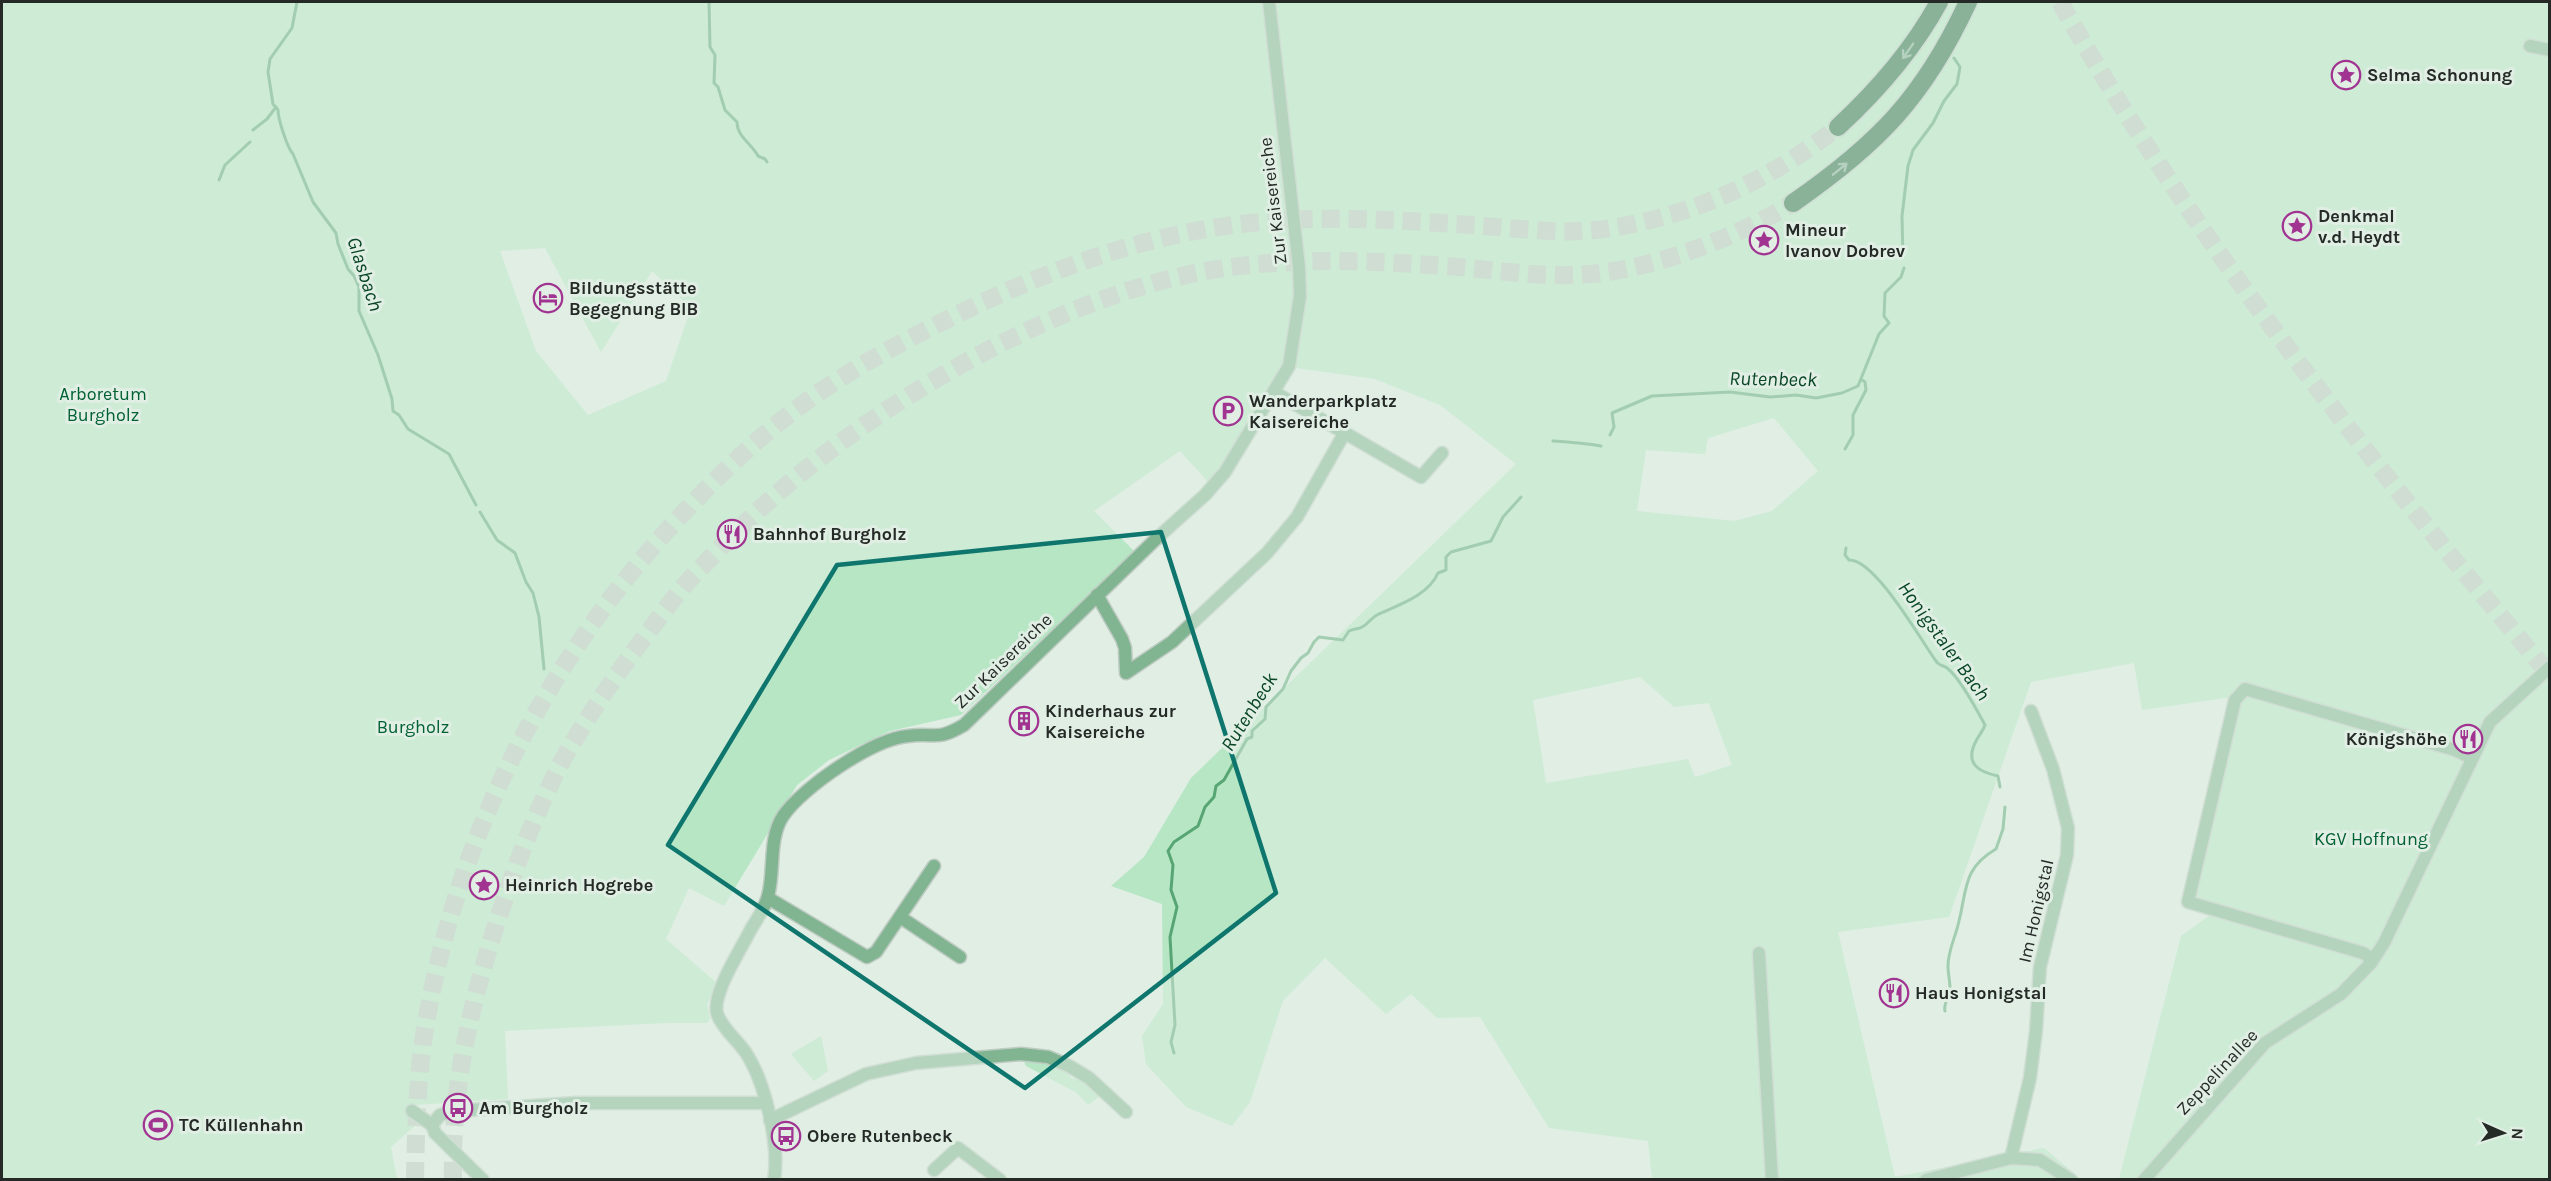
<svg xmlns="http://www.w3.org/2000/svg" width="2551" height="1181" viewBox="0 0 2551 1181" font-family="Karla,sans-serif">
	<rect width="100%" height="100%" fill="#e0eee4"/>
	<g fill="#b6e6c4" fill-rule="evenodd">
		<path d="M 2,2 L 2549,2 L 2549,1179 L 2119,1179 L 2181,936 L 2213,913 L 2184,905 L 2232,697 L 2142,710 L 2134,663 L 2031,682 L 1949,917 L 1838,932 L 1895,1177 L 2044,1148 L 2081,1179 L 1652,1179 L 1648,1141 L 1549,1128 L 1480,1017 L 1437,1018 L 1411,994 L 1386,1014 L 1325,958 L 1283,1001 L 1250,1102 L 1232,1126 L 1186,1107 L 1146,1064 L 1142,1036 L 1163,1004 L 1162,904 L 1111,886 L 1144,857 L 1191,778 L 1516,464 L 1440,405 L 1375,379 L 1296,368 L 1287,358 L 1210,484 L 1180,451 L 1094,511 L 1135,552 L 961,715 L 890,731 L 829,760 L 797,785 L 724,906 L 689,888 L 666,939 L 718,984 L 707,1004 L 710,1019 L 707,1023 L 666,1023 L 505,1031 L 508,1099 L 415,1105 L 418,1123 L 391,1147 L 397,1179 L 2,1179 ZM 545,248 L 601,352 L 652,271 L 691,308 L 666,381 L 588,415 L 536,351 L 500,251 ZM 1774,418 L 1818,471 L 1772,511 L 1735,521 L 1637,511 L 1646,450 L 1705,454 L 1708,438 ZM 1640,677 L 1674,707 L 1709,703 L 1732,765 L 1695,777 L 1688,759 L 1546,783 L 1533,700 Z"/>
		<polygon points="821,1036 828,1071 814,1081 791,1054"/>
		<polygon points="1034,1056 1067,1072 1072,1079 1080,1075 1100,1096 1088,1105 1077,1093 1026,1066 1023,1059"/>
	</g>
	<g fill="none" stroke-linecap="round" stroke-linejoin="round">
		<g stroke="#58a574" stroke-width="3">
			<path d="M 297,2 L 292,28 L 270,59 L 268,72 L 273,104 L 278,110 C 278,119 287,147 293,154 L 313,202 L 336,233 L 338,244 L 348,269 L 354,276 L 359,287 L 359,311 L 378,355 L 392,399 L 393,411 L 399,415 L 408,429 L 449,454 L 476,505"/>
			<path d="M 709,2 L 710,47 L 715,55 L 714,83 L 718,87 L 725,110 L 737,122 C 737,137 752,144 758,156 L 765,159 L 767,162"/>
			<polyline points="253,130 267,119 276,107"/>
			<polyline points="219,180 225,165 250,142"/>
			<polyline points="1903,258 1902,216 1908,166 1913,150 1933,123 1944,101 1957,84 1960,67 1954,58"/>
			<polyline points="1610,435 1614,427 1612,413 1652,396 1730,392 1770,397 1796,395 1816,398 1842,393 1858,386 1879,334 1889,323 1884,316 1885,293 1901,277 1904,268"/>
			<path d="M 1553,441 C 1569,442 1585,443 1601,446"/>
			<polyline points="1845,449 1853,435 1853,415 1866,390 1865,382 1862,380"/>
			<polyline points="480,512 497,540 515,553 526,582 533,593 539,617 544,669"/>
			<path d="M 1846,548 L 1845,555 L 1849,560 C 1875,559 1920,639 1936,661 C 1939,666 1943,665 1947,668 C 1958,676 1977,710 1985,725 C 1983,731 1979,735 1976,741 C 1964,764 1979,772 1998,776 L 2000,787"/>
			<path d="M 1945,1011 C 1943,1004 1949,998 1950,989 C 1950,981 1948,974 1948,966 C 1948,950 1956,936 1959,921 C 1967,889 1963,868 1996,849 L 2003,829 L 2005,807"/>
			<path d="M 1174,1053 L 1171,1042 L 1175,1025 L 1170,937 L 1177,907 L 1171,890 L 1173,865 L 1168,851 L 1174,842 L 1198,826 L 1205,807 L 1214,797 L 1216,786 L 1224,780 L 1247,739 L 1252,737 L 1252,731 L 1265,719 L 1266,707 L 1283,689 L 1291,671 L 1301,658 L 1308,653 L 1314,642 L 1319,637 L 1343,640 L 1349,631 C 1353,629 1359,629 1362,627 C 1368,624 1371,618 1377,615 C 1398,605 1428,596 1438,573 L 1446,570 L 1446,557 L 1451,552 L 1491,541 L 1503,517 L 1521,497"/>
		</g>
		<g stroke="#bbc7be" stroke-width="18" stroke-dasharray="18 9" stroke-linecap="butt">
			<path d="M 2060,2 C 2196,244 2371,463 2550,675"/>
			<path d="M 415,1180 C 416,1129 417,1079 425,1029 C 457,832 550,652 688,508 C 724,470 764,432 807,401 C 851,369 898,344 946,320 C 1042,272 1143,234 1250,223 C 1323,215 1398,220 1471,225 C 1517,228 1566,236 1611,228 C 1696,215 1771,179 1838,127"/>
			<path d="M 453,1180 C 451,1090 470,1006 497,922 C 515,868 534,815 560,765 C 584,721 613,679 643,639 C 656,622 669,604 683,587 C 695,573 709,560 722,546 C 798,468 881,408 977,356 C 1054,315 1137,281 1224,268 C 1302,257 1380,261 1459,267 C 1502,271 1546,278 1590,274 C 1657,268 1735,238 1793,203"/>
		</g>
		<g stroke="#becbc2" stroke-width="15">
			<g id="minor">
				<polyline points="2530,46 2550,50"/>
				<polyline points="1274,392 1421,477 1442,453"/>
				<polyline points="1097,595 1122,639 1125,648 1126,673 1172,642 1267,553 1297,517 1344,434"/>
				<polyline points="768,898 867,957 876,952 934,866"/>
				<polyline points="900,917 960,957"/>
				<polyline points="1759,953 1772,1180"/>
				<polyline points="2371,963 2368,956 2363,953 2188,902 2235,700 2245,689 2455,750 2472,758"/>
				<polyline points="412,1111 432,1125 435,1133 483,1180"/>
				<polyline points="770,1120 866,1074 916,1063 1021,1054 1048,1057 1069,1066 1089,1078 1126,1112"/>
				<polyline points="432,1125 440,1115 455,1111 576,1103 765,1103"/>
				<polyline points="2011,1158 2030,1078 2036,1031 2040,967 2067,855 2068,828 2053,769 2031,711"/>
				<polyline points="934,1170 958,1148 1000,1180"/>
				<path d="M 774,1180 C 780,1145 765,1082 746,1053 C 737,1040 724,1030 718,1016 C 709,997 742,948 751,929 C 757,919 765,908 768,896 C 775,871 768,839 783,816 C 803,787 873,739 908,736 C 936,732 935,742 964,725 L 1157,538 L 1205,495 L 1225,472 L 1289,366 L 1300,296 L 1299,267 L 1269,2"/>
				<polyline points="1926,1180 2011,1158 2040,1160 2071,1180"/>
				<polyline points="2144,1180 2265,1043 2341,994 2371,963 2384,943 2490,722 2550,667"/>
			</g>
		</g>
		<g stroke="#becbc2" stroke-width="21">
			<g id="highway">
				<path d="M 1838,127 C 1878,90 1913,50 1939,2"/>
				<path d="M 1793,203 C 1878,144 1924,97 1968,2"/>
			</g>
		</g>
		<use href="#minor" stroke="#81b491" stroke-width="12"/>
		<use href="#highway" stroke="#1f693f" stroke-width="18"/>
	</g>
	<defs><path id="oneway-shaft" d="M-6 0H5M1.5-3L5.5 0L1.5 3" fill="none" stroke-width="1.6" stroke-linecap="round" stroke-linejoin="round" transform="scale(1.5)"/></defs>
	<g stroke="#80ac92">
		<use href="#oneway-shaft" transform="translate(1908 51) rotate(125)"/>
		<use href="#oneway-shaft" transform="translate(1840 169) rotate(-39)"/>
	</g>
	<path d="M0 0H2551V1181H0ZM 1161,532 L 1276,893 L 1025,1088 L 668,845 L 837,565 Z" fill="#e0eee4" fill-opacity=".55" fill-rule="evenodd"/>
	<path fill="none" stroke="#0f766e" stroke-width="4.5" stroke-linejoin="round" d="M 1161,532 L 1276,893 L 1025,1088 L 668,845 L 837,565 Z"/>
	<defs>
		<g id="sight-ring" transform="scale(1.5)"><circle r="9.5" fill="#e0eee4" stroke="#a13391" stroke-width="1.5"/><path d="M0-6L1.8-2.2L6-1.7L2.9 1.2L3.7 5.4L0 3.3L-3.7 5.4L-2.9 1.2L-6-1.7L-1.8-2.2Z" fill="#a13391"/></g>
		<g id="hotel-ring" transform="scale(1.5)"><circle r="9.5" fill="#e0eee4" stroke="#a13391" stroke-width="1.5"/><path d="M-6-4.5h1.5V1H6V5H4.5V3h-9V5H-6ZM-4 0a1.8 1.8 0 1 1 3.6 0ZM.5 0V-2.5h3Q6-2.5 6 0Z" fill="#a13391"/></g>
		<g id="parking-ring" transform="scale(1.5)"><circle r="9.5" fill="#e0eee4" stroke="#a13391" stroke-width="1.5"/><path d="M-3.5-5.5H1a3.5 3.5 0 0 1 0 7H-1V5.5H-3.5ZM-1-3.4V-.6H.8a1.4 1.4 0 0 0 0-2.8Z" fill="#a13391"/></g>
		<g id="restaurant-ring" transform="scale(1.5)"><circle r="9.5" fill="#e0eee4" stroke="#a13391" stroke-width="1.5"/><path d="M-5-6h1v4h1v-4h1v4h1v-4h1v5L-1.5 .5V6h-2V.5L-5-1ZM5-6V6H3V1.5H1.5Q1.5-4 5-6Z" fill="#a13391"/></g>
		<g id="building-ring" transform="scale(1.5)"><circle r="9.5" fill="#e0eee4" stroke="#a13391" stroke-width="1.5"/><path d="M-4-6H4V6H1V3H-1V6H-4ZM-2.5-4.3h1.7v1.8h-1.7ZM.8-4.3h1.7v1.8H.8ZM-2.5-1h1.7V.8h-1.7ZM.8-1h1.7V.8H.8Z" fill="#a13391"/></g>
		<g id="bus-ring" transform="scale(1.5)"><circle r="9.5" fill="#e0eee4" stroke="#a13391" stroke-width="1.5"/><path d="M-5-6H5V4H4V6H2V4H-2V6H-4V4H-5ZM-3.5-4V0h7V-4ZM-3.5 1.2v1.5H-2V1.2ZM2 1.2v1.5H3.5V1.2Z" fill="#a13391"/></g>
		<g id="stadium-ring" transform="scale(1.5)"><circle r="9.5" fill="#e0eee4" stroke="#a13391" stroke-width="1.5"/><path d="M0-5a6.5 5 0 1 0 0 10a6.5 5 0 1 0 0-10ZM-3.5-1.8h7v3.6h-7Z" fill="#a13391"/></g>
	</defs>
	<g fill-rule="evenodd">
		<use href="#sight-ring" x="2346" y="75"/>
		<use href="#sight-ring" x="2297" y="226"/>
		<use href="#sight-ring" x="1764" y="240"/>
		<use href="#hotel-ring" x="548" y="298"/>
		<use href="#parking-ring" x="1228" y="411"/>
		<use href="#restaurant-ring" x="732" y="534"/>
		<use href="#building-ring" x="1024" y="721"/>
		<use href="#restaurant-ring" x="2468" y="739"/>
		<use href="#sight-ring" x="484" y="885"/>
		<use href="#restaurant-ring" x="1894" y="993"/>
		<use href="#bus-ring" x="458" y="1108"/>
		<use href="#stadium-ring" x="158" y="1125"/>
		<use href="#bus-ring" x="786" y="1136"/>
	</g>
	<g text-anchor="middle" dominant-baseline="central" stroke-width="6" stroke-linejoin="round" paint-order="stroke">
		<g font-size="18" font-weight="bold" fill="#252a27" stroke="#e0eee4" text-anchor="start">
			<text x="2367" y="75">Selma Schonung</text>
			<text x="2318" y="216">Denkmal<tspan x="2318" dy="21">v.d. Heydt</tspan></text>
			<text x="1785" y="230">Mineur<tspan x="1785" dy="21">Ivanov Dobrev</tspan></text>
			<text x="569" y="288">Bildungsstätte<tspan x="569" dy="21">Begegnung BIB</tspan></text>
			<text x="1249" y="401">Wanderparkplatz<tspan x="1249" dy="21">Kaisereiche</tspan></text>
			<text x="753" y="534">Bahnhof Burgholz</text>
			<text x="1045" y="711">Kinderhaus zur<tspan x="1045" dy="21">Kaisereiche</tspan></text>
			<text x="2447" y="739" text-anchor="end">Königshöhe</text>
			<text x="505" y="885">Heinrich Hogrebe</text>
			<text x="1915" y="993">Haus Honigstal</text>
			<text x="479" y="1108">Am Burgholz</text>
			<text x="179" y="1125">TC Küllenhahn</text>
			<text x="807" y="1136">Obere Rutenbeck</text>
		</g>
		<g font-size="18" fill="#252a27" stroke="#e0eee4">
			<text transform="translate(1273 201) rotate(-97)">Zur Kaisereiche</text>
			<text transform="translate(1003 661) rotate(-44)">Zur Kaisereiche</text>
			<text transform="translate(2036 911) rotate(-77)">Im Honigstal</text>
			<text transform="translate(2217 1072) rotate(-47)">Zeppelinallee</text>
		</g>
		<g font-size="18" fill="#006133" stroke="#e0eee4">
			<text x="103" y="394">Arboretum<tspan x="103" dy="21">Burgholz</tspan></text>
			<text x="413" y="727">Burgholz</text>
			<text x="2371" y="839">KGV Hoffnung</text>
		</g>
		<g font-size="20" font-style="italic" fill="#084625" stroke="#e0eee4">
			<text transform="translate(365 274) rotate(72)">Glasbach</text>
			<text transform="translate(1773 379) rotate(1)">Rutenbeck</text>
			<text transform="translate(1944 641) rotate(54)">Honigstaler Bach</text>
			<text transform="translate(1249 712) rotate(-58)">Rutenbeck</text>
		</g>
	</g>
	<rect width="2551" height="1181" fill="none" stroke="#252a27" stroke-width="6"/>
	<g transform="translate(2503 1133) rotate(93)" stroke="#e0eee4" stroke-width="4.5" paint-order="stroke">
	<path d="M0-4.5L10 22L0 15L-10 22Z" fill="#252a27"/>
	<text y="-9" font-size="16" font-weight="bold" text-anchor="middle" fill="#252a27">N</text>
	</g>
</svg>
